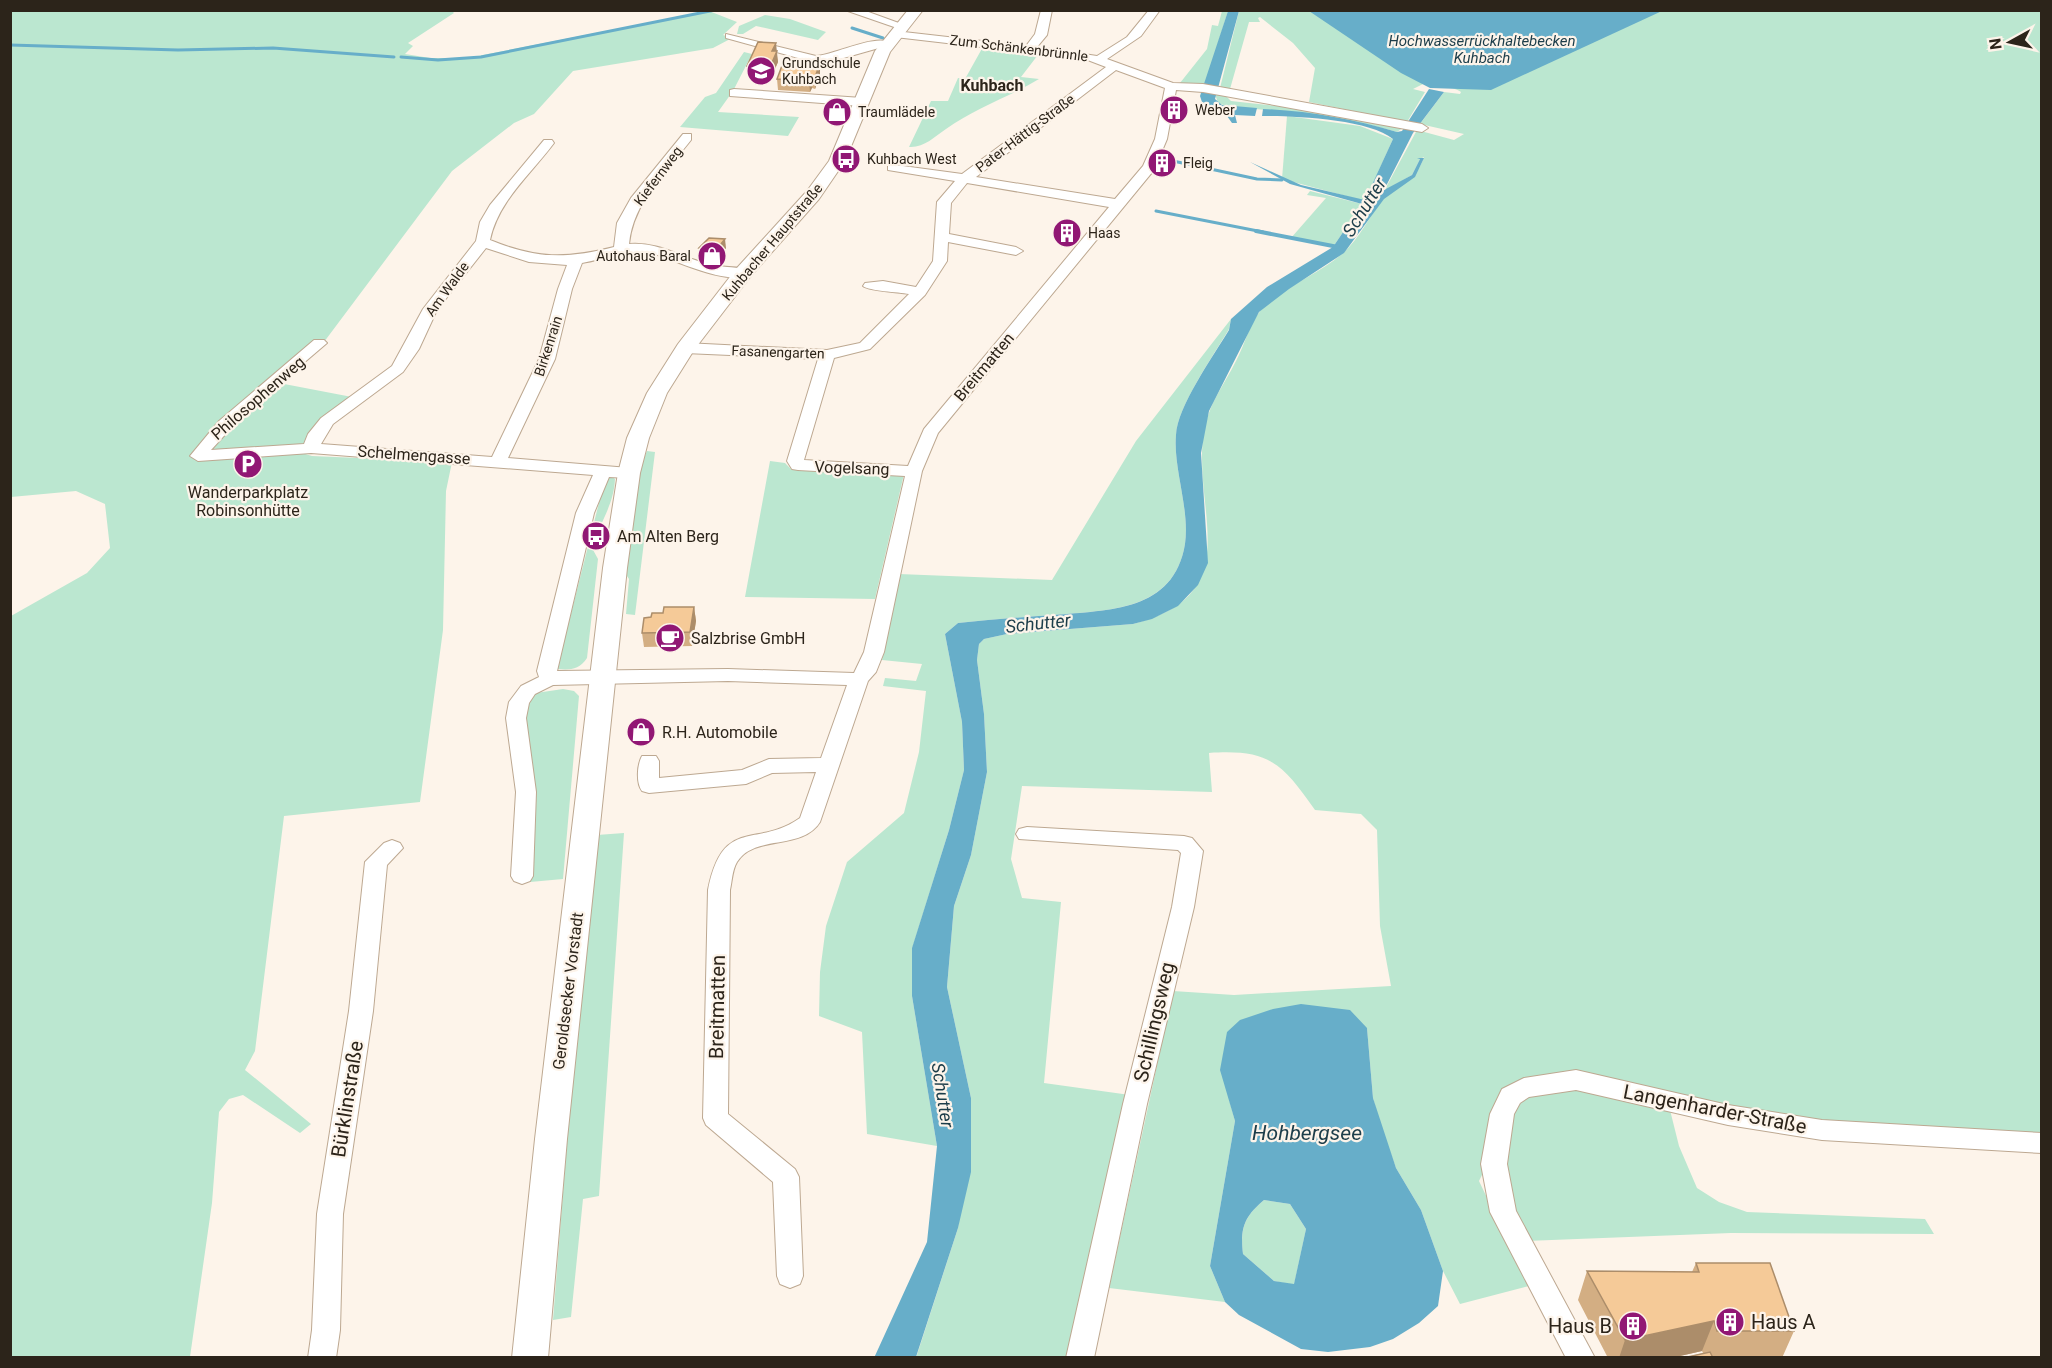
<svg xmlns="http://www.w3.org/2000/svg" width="2052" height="1368" viewBox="0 0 2052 1368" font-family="Roboto,sans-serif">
	<rect width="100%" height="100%" fill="#fdf4ea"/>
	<g fill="#bbe7d0">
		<polygon points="10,11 452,11 454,13 408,43 413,46 405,54 430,58 467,58 709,11 737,22 723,35 732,38 713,48 573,71 534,114 514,123 452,171 324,342 279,383 352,397 302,453 312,456 452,462 446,491 443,630 420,802 284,816 255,1051 245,1070 311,1124 300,1133 243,1095 229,1099 219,1112 212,1203 190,1357 11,1357 11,616 87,573 110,548 105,504 76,491 11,497"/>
		<polygon points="1222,11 1228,11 1205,85 1180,83 1207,49 1212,25 1218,26"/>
		<path d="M 1239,11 L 2041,11 L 2041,1136 L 1910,1131 L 1774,1115 L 1529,1079 L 1479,1181 L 1529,1286 L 1460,1304 L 1443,1271 L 1421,1210 L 1396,1168 L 1380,1124 L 1373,1098 L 1367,1028 L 1229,1099 L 1235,1121 L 1210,1266 L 1225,1302 L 1109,1288 L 1173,991 L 1234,995 L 1391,986 L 1380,926 L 1377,830 L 1361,814 L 1315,810 C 1282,763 1269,749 1209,753 L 1212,792 L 1022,786 L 1011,859 L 1022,898 L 1061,902 L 1044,1083 L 1130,1095 L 1070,1357 L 916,1358 L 958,1228 L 971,1098 L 947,987 L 954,906 L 971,855 L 987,772 L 984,714 L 977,660 L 979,644 L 984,639 L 1007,634 L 1133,624 C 1265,591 1173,486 1213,403 C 1220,388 1230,374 1237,359 C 1245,344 1250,322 1261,310 C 1284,286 1318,275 1343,253 C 1360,238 1370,215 1384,198 C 1400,180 1414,185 1424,157 L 1420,159 L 1412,175 L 1384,191 L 1417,130 L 1454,140 L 1464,134 L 1420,124 L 1444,92 L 1460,94 L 1461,92 C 1451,84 1436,91 1425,83 L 1413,89 L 1425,92 L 1407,122 L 1309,102 L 1315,68 L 1293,43 L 1260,17 L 1258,18 L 1260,22 L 1249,22 L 1230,89 L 1220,88 Z"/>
		<polygon points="765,15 790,19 826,32 818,40 756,26 743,34 737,34 739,26"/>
		<path d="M 984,45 L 1041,51 L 1021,77 L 1039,79 C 1009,97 975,108 946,129 C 934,137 924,148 909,147 L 931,101 L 948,101 L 958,78 L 965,79 Z"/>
		<polygon points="744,52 752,54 733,91 718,112 799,117 788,136 680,127 705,97 716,93"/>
		<path d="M 1215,94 L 1224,94 L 1231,101 L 1295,108 L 1404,127 L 1397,132 C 1337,114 1287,113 1226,106 L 1218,103 Z"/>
		<polygon points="1287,116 1360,126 1393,139 1365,201 1282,179"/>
		<polygon points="1310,191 1362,204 1333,247 1291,238 1326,198 1307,195"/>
		<path d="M 1231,319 L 1229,329 C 1214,355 1177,407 1176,435 C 1173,468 1190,509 1185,544 C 1174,612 1107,610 1054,615 C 1022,617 990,620 958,623 L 945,634 L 962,722 L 964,770 L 949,830 L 912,949 L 912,996 L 937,1146 L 867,1134 L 862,1032 L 819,1016 L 820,972 L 826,926 L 847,862 L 904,813 L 919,752 L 926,691 L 883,686 L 885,678 L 916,681 L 922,664 L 882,660 L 899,574 L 1052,580 L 1136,441 Z"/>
		<polygon points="647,451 655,452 635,615 626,614 629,579 621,567 641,465"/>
		<polygon points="770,461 785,463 792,470 904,474 875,599 745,597"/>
		<path d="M 611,476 L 615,479 C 614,505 599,524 592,548 L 598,559 L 587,658 C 579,670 570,670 557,669 L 604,483 Z"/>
		<path d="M 563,689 L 574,691 L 579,696 L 563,879 L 530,882 C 532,853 537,823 536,795 C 534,759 511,725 536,693 Z"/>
		<polygon points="624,833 599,1196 583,1199 571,1317 553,1320 571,1091 597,835"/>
		<polygon points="1580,1089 1670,1110 1679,1146 1697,1188 1719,1202 1747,1212 1925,1219 1934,1234 1731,1233 1526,1241 1503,1171 1511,1116 1524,1099 1549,1090"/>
		<path d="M 1264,1200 L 1290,1204 L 1306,1229 L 1294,1285 L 1274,1281 L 1243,1254 C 1240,1228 1244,1217 1264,1200 Z"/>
	</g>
	<g fill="#67aec9" fill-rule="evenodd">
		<polygon points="1228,11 1239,11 1215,99 1222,105 1257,108 1255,116 1235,115 1237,123 1232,123 1227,116 1204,108 1200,96"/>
		<polygon points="1309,11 1662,11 1491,90 1430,88 1401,73"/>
		<path d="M 1429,89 L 1444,92 L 1413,133 L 1384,190 L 1412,175 L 1420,159 L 1417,158 L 1424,158 L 1415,177 L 1384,199 L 1344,253 L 1289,289 L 1259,312 L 1209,411 L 1201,453 L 1208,563 L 1198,585 L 1178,606 L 1152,619 L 1133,624 L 1007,634 L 984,639 L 979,644 L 977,660 L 984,714 L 987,772 L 971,855 L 954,906 L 947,987 L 971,1098 L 971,1172 L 958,1228 L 916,1357 L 874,1358 L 927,1242 L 937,1146 L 912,996 L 912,948 L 949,830 L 964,770 L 962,722 L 945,634 L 958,623 C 990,620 1022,617 1054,615 C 1108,610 1174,612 1185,544 C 1190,509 1173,468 1176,435 C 1177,407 1214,355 1229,330 L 1231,319 L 1267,287 L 1333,247 L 1362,204 L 1290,184 L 1250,162 L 1301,185 L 1365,200 L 1393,139 C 1369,119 1293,116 1262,116 L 1263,109 C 1309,111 1353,119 1397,132 L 1402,131 Z"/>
		<path d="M 1301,1004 L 1350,1010 L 1367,1028 L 1373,1098 L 1396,1168 L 1421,1210 L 1443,1271 L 1438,1306 L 1419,1323 L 1393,1339 L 1370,1347 L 1328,1352 L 1301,1349 L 1239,1315 L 1225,1302 L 1210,1266 L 1235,1121 L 1220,1070 L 1227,1032 L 1240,1020 L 1273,1009 ZM 1264,1200 L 1290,1204 L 1306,1229 L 1294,1284 L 1274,1281 L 1243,1254 C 1240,1228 1244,1217 1264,1200 Z"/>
	</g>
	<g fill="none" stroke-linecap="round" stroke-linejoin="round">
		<g stroke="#67aec9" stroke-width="3">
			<polyline points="852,28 883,38"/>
			<polyline points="10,45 178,50 273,48 394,57"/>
			<polyline points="401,57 438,60 481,57 715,10"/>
			<polyline points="1173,161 1257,179 1282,180"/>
			<polyline points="1156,211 1263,232"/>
		</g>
		<polyline stroke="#67aec9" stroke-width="4" points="1256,231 1338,247"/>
		<g stroke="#bda891" stroke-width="2">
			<g id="minor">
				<polygon points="845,10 863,10 907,26 897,28"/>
				<path d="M 1041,10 L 1052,10 L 1047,35 L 1037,47 L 1097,56 L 1127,37 L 1149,10 L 1160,10 L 1141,36 L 1107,59 L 1173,83 L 1203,84 L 1422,124 L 1428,128 L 1422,132 L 1203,92 L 1176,90 L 1167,139 L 1154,170 L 938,433 L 922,471 L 884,652 L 876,672 L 868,681 L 820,822 C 802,851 754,834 737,862 C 732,870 732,882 730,890 L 728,1114 L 795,1169 L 799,1177 L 803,1276 L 800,1284 L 790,1288 L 780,1284 L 777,1276 L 773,1182 L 706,1125 L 703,1118 L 708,890 C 723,815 756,849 800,818 L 816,772 L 772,773 L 746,784 L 649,793 L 642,791 C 636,783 637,765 642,756 L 656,756 L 659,761 L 659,778 L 742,770 L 769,759 L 821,758 L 847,685 L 728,681 L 553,685 L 535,694 L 529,703 L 526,718 L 536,792 L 533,876 L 530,881 L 522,884 L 514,881 L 511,876 L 516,792 L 506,718 L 509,702 L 521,686 L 539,677 L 537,671 L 576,513 L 593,475 L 311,453 L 198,461 L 190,456 L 219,421 L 314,340 L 324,340 L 327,343 L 245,413 L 211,450 L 304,444 L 308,434 L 321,418 L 392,366 L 423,309 L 476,241 L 480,222 L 490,205 L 544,140 L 552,140 L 554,143 C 531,174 498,201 490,240 C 537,259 566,259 614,247 L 617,223 L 631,198 L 683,134 L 691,134 L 691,140 C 666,172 633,202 629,244 C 661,241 688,262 719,266 C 729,268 743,266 750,273 C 736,288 678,262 661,256 C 633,247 609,258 582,263 L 572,289 L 555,359 L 508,458 L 629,468 L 637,473 L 629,478 L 609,477 L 594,513 L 557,671 L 728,669 L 854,673 L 864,652 L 905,476 L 798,470 L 792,469 L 787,461 L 818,359 L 685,353 L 677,348 L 685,343 L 827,350 L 860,343 L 909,294 C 898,292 869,291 863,286 L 865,283 L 883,281 L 916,287 L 933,261 L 937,202 L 955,181 L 888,170 L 888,164 L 962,174 L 1106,67 L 1085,59 L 895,37 L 889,34 L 895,31 L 1026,46 L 1035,34 ZM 1116,70 L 1165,88 L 1155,139 L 1143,166 L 1115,199 L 976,177 ZM 967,183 L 1109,207 L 924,429 L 908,466 L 804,460 L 834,358 L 870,349 L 925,295 L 947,261 L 948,242 L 1016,255 L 1023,251 L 1016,247 L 949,234 L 951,203 ZM 486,248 L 529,262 L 567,265 L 558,289 L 539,359 L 492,457 L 321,444 L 333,424 L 403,372 L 419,349 L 437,310 Z"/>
				<path d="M 726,34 L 816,56 C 835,55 878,32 893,44 L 833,61 L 816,63 L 726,38 Z"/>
				<polygon points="734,89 862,98 868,102 862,106 730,96 730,90"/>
				<polygon points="1027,827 1184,836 1192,838 1203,851 1194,907 1147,1104 1094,1358 1066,1358 1123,1104 1172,907 1181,853 1178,850 1019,839 1016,834 1019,829"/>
				<polygon points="392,840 400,843 403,848 387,865 373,1011 343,1214 340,1330 336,1358 308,1358 312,1330 317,1214 349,1011 365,862 384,843"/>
				<polygon points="1576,1070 1728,1105 1822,1120 2042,1133 2042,1153 1822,1140 1728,1125 1576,1090 1529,1097 1520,1103 1514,1114 1507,1164 1516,1211 1595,1358 1566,1358 1490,1212 1481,1164 1490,1114 1502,1089 1524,1078"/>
			</g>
		</g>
		<g stroke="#bda891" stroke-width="2">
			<polygon id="major" points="908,10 923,10 890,52 845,161 819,199 750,277 694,350 667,393 649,438 640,473 627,568 567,1139 548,1358 512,1358 535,1139 603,568 618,473 627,438 647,393 678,344 736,269 807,191 829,161 875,51"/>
		</g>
		<use href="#minor" fill="#fff" fill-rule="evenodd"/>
		<use href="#major" fill="#fff" fill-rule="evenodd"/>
	</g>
	<g fill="#d3ae83">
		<polygon points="776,51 778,62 771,78 748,77 747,66"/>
		<polygon points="820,75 815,89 812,88 810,92 778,90 777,79"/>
		<polygon points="699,248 726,248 717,259 700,257"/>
		<polygon points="694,607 696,621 692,646 644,647 642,633 651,617 663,613"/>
		<polygon points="1696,1263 1794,1331 1782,1358 1683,1358 1703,1353 1702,1351 1671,1358 1608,1358 1578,1300 1587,1271 1692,1272"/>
	</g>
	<g fill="#ac8d6a">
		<polygon points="776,43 778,62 771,78 770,67 772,51"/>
		<polygon points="820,64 820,75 815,89 815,77"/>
		<polygon points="811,77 812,88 810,92 809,81"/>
		<polygon points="725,239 726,248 717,259 716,250"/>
		<polygon points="694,607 696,621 692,646 690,632"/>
		<polygon points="1714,1321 1702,1351 1671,1358 1619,1358 1625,1340"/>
	</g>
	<g fill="#f5ca98" stroke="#ac8d6a" stroke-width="1.5">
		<polygon points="758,42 776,43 772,51 777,51 770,67 747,66"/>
		<polygon points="783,63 820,64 815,77 811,77 809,81 777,79"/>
		<polygon points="709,238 725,239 716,250 699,248"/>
		<polygon points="664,607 694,607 690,632 642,633 644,618 651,617 652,613 663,613"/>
		<polygon points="1696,1263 1770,1263 1794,1331 1717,1331 1714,1321 1625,1340 1587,1271 1699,1272"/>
		<polygon points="1710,1352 1713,1358 1683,1358"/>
	</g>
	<defs>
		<g id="school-disc" transform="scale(1.5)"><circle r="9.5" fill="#911774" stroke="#fdf4ea"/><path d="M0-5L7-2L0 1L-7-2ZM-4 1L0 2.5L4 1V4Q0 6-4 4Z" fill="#fff"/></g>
		<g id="building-disc" transform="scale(1.5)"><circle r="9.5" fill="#911774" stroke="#fdf4ea"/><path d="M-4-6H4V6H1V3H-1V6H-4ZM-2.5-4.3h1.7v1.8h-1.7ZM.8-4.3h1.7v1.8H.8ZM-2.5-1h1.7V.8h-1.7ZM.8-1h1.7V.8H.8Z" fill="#fff"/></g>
		<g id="shop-disc" transform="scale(1.5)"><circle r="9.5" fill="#911774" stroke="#fdf4ea"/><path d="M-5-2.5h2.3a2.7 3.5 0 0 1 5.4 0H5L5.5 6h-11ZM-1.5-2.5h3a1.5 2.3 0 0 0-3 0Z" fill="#fff"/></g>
		<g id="bus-disc" transform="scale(1.5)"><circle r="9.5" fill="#911774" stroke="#fdf4ea"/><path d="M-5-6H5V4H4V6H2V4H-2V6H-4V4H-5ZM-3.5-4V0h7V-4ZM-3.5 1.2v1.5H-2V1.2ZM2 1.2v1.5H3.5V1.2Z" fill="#fff"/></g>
		<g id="parking-disc" transform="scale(1.5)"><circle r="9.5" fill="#911774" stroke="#fdf4ea"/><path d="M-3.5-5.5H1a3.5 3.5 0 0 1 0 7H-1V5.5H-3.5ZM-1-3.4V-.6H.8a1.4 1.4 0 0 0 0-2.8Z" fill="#fff"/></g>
		<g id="cafe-disc" transform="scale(1.5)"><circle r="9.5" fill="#911774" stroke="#fdf4ea"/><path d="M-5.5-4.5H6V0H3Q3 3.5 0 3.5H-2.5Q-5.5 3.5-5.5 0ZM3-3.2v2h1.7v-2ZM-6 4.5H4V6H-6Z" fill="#fff"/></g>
	</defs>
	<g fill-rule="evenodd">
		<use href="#school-disc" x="761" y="71"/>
		<use href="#building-disc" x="1174" y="110"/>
		<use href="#shop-disc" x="837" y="112"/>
		<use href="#bus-disc" x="846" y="159"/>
		<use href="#building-disc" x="1162" y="163"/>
		<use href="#building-disc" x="1067" y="233"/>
		<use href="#shop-disc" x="712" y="256"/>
		<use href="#parking-disc" x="248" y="464"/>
		<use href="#bus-disc" x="596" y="536"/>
		<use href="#cafe-disc" x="670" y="638"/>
		<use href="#shop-disc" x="641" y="732"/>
		<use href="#building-disc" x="1730" y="1322"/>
		<use href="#building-disc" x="1633" y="1326"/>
	</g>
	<g text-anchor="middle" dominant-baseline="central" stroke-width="4.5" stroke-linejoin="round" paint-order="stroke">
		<g font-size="14" fill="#2c241a" stroke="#fdf4ea">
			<text transform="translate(1019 48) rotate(7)">Zum Schänkenbrünnle</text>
			<text transform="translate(1025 133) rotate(-37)">Pater-Hättig-Straße</text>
			<text transform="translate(658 176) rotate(-53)">Kiefernweg</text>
			<text transform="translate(772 242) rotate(-50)">Kuhbacher Hauptstraße</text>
			<text transform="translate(447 289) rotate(-54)">Am Walde</text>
			<text transform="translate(548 346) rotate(-72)">Birkenrain</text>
			<text transform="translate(778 352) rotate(2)">Fasanengarten</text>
		</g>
		<g font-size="14" fill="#2c241a" stroke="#fdf4ea" text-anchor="start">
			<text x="782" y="63">Grundschule<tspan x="782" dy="16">Kuhbach</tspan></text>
			<text x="1195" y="110">Weber</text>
			<text x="858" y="112">Traumlädele</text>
			<text x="867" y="159">Kuhbach West</text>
			<text x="1183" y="163">Fleig</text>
			<text x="1088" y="233">Haas</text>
			<text x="691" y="256" text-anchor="end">Autohaus Baral</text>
		</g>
		<g font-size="15" font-style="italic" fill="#1c3d4a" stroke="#fdf4ea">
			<text x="1482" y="41">Hochwasserrückhaltebecken<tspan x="1482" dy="17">Kuhbach</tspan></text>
		</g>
		<g font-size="16" font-weight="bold" fill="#2c241a" stroke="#fdf4ea">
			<text x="992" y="85">Kuhbach</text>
		</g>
		<g font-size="16" fill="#2c241a" stroke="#fdf4ea">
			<text transform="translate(984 367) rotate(-50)">Breitmatten</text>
			<text transform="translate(258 398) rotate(-41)">Philosophenweg</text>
			<text transform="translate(414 455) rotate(4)">Schelmengasse</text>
			<text transform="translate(852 468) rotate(2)">Vogelsang</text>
			<text transform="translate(568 991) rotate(-83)">Geroldsecker Vorstadt</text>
		</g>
		<g font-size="16" fill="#2c241a" stroke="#fdf4ea" text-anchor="start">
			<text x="248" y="492" text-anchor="middle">Wanderparkplatz<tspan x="248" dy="18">Robinsonhütte</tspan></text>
			<text x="617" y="536">Am Alten Berg</text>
			<text x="691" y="638">Salzbrise GmbH</text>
			<text x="662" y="732">R.H. Automobile</text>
		</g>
		<g font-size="18" font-style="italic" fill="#1c3d4a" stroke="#fdf4ea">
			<text transform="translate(1364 207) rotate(-58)">Schutter</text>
			<text transform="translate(1038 623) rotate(-6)">Schutter</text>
			<text transform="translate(943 1095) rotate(81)">Schutter</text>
		</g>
		<g font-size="20" fill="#2c241a" stroke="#fdf4ea">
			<text transform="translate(717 1007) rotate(-89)">Breitmatten</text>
			<text transform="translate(1154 1022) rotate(-77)">Schillingsweg</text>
			<text transform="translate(347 1099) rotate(-81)">Bürklinstraße</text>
			<text transform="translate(1715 1109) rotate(11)">Langenharder-Straße</text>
		</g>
		<g font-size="20" fill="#2c241a" stroke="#fdf4ea" text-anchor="start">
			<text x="1751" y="1322">Haus A</text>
			<text x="1612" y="1326" text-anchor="end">Haus B</text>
		</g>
		<g font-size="21" font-style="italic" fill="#1c3d4a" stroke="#fdf4ea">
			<text x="1307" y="1133">Hohbergsee</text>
		</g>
	</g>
	<rect width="2052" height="1368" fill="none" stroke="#2c241a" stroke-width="24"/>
	<g transform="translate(2010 42) rotate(262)" stroke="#fdf4ea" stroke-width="4.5" paint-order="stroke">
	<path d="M0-4.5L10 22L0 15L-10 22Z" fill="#2c241a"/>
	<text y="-9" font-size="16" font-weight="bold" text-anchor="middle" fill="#2c241a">N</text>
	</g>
</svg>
